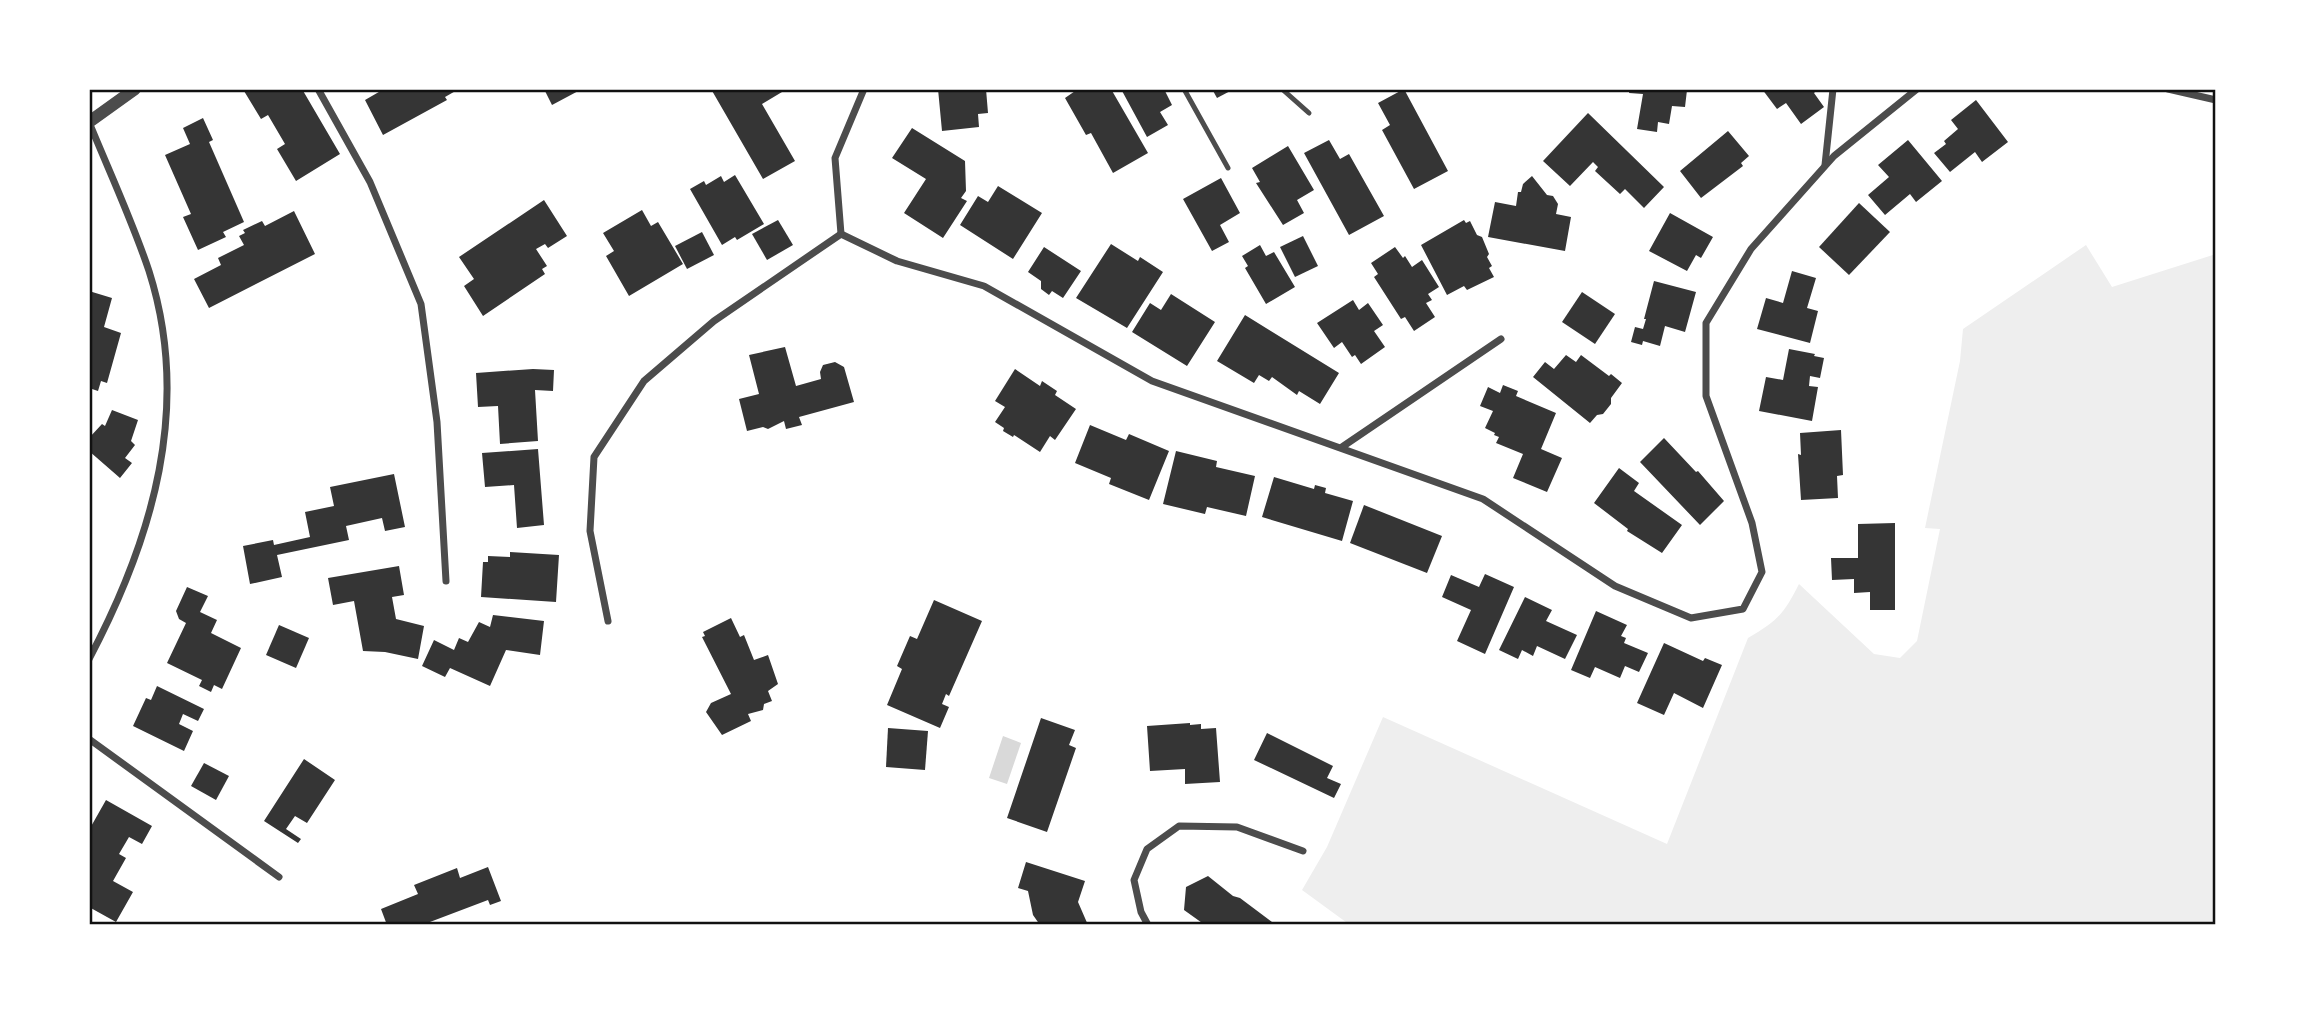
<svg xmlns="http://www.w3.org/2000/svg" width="2305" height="1014" viewBox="0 0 2305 1014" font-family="'Work Sans',sans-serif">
	<rect width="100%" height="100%" fill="#fff"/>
	<path fill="#eee" d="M 2086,245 L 2112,287 L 2216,254 L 2216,925 L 1350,925 L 1302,890 L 1327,847 L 1383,717 L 1667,844 L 1748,638 C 1777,621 1784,614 1799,584 L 1874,654 L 1900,658 L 1917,641 L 1940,529 L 1925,528 L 1960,361 L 1963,329 Z"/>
	<polygon fill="#d9d9d9" points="1003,736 1021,743 1007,784 989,778"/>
	<g fill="#353535">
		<polygon points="247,89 289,89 291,91 302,89 340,154 296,181 277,149 285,144 268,115 261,119 244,91"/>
		<polygon points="384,89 459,89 445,97 447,100 383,135 365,100"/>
		<polygon points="544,89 582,89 552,105"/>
		<polygon points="711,89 787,89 762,104 795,161 763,179"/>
		<polygon points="938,89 986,89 988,113 978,114 979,127 942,131"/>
		<polygon points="1078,89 1111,89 1148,153 1113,173 1091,133 1086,135 1065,98"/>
		<polygon points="1121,89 1164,89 1172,105 1160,112 1168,125 1147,137"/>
		<polygon points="1212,89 1234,89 1217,98"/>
		<polygon points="1404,89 1448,171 1414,189 1382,130 1390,125 1378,103"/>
		<polygon points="1630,89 1687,90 1685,107 1672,106 1669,124 1658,122 1657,132 1637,129 1643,94 1629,93"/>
		<polygon points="1762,89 1818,89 1814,93 1824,107 1801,124 1786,103 1777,109"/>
		<polygon points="1976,100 2008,142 1982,162 1975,152 1950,172 1934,153 1946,144 1944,141 1958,129 1951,120"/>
		<polygon points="1588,113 1664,187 1644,208 1625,189 1620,194 1595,171 1598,167 1593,162 1570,186 1543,161"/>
		<polygon points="203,118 213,140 209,142 244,222 223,232 226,237 198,250 183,217 191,214 165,155 190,144 183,128"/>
		<polygon points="912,128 965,161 966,191 961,198 967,201 943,238 904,213 926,179 892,158"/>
		<polygon points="1728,131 1749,156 1741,163 1743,166 1701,198 1680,171"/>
		<polygon points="1329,140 1340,159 1349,154 1384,216 1349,235 1304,153"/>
		<polygon points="1908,140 1942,181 1916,202 1910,194 1885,215 1868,195 1889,177 1878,165"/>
		<polygon points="1288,146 1314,190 1297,200 1304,213 1283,225 1256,183 1260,182 1252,168"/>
		<polygon points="735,175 764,224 737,240 735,237 722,245 690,189 704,181 706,185 721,176 724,182"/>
		<polygon points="1532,176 1547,195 1553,196 1558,204 1556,214 1571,217 1565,251 1488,237 1495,202 1516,206 1518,192 1521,192 1523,184"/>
		<polygon points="1221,178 1240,213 1220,225 1229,242 1212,251 1183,199"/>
		<polygon points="998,186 1042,213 1013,259 960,225 978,196 988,202"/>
		<polygon points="544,200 567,236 548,248 545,244 536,249 547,266 542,269 545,274 483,316 464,286 474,279 459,257"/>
		<polygon points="1859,203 1890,232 1849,275 1819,247"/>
		<polygon points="642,210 651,226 658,222 683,264 629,296 606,256 614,251 603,233"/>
		<polygon points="294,211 315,254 209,308 194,279 221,265 218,258 244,245 239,236 245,233 243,230 262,221 265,226"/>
		<polygon points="1670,213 1713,237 1701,258 1696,255 1687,271 1649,251"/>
		<polygon points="778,220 793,245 767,260 752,234"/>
		<polygon points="1464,220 1466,223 1470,221 1477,235 1482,237 1489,254 1487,257 1492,266 1489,268 1494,277 1467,290 1464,286 1447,295 1421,245"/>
		<polygon points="702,232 714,255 687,269 675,246"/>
		<polygon points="1303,236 1318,266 1295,277 1280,247"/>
		<polygon points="1111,244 1138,261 1140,257 1163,272 1127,328 1076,298"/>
		<polygon points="1260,245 1266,256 1274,252 1295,287 1266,304 1245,268 1248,266 1242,256"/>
		<polygon points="1044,247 1081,271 1063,298 1052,291 1049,295 1041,289 1041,281 1028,272"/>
		<polygon points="1395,247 1403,258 1405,256 1412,267 1422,260 1439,287 1428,294 1432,300 1426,303 1435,317 1414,331 1405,317 1401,319 1374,277 1378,274 1371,263"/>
		<polygon points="1792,271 1816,278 1807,308 1818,311 1810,343 1757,329 1766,298 1783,303"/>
		<polygon points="1654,281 1696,292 1685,332 1665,326 1660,346 1643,341 1642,345 1631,342 1635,327 1643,329 1646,319 1644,319"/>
		<polygon points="89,291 112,298 104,327 121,333 107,383 101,381 98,391 89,388"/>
		<polygon points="1582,292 1615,314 1595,344 1562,322"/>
		<polygon points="1171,294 1215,322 1187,366 1132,332 1150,303 1161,310"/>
		<polygon points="1353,300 1359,310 1368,303 1383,325 1374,331 1385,347 1361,364 1355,355 1352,357 1342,342 1334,348 1317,323"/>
		<polygon points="1245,315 1339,373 1320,404 1299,391 1297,395 1272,377 1269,381 1259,375 1254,383 1217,361"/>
		<polygon points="785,347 796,386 821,379 820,372 823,365 835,362 844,367 854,402 799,417 802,425 786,429 784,421 768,429 763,427 747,431 739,399 759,394 749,355"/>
		<polygon points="1789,349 1815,354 1814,356 1824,358 1820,378 1810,376 1809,386 1818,387 1812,421 1759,411 1766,377 1783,380"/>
		<polygon points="1566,355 1576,362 1581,355 1609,376 1611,374 1622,383 1611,398 1611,404 1603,414 1597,415 1590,423 1533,377 1545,362 1554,369"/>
		<polygon points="533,369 554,370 553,391 535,390 538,441 500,444 498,406 478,407 476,373"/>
		<polygon points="1015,369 1040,386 1042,381 1057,391 1055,395 1076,409 1055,440 1050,436 1040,452 1014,435 1013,437 1003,431 1004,428 995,422 1005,407 995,401"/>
		<polygon points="1503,385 1518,391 1516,396 1556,413 1541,449 1562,458 1547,492 1513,478 1523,454 1496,443 1499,437 1494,435 1495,433 1485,428 1493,411 1480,406 1488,387 1500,393"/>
		<polygon points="112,410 138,420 131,441 135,445 125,458 132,463 120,478 89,451 89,438 102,424 105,426"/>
		<polygon points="1090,425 1126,440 1129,434 1169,451 1149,500 1109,484 1111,478 1075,463"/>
		<polygon points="1841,430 1843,475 1837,476 1838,498 1801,500 1798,454 1801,455 1800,433"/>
		<polygon points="1664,438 1696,472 1698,471 1724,501 1700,525 1640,462"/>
		<polygon points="538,449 544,525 517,528 514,485 485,487 482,453"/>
		<polygon points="1176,451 1217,461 1216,467 1255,476 1246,516 1207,507 1205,514 1163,504"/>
		<polygon points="1619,468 1639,483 1634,491 1682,525 1662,553 1627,531 1628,529 1594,503"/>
		<polygon points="394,474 405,527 385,531 382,518 346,526 349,540 277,555 282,577 250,584 243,546 273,540 274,545 310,537 305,512 334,506 330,487"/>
		<polygon points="1274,477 1314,489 1315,485 1326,488 1325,493 1353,501 1342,541 1262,517"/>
		<polygon points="1364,505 1442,536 1427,573 1350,543"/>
		<polygon points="1895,523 1895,610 1870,610 1870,592 1854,593 1854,579 1832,580 1831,558 1858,558 1858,524"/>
		<polygon points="510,552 559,555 556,602 481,597 483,562 488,562 488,556 510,557"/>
		<polygon points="399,566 404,595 392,597 396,619 424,626 418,659 385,652 363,651 354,601 333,605 328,578"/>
		<polygon points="1485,574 1514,587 1485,654 1457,641 1471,610 1442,597 1451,575 1479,587"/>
		<polygon points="187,587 208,596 200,612 217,620 211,633 241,648 222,689 214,685 211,692 199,686 202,680 167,663 186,623 179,619 176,611"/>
		<polygon points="1525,597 1552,610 1546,621 1577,635 1565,659 1537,646 1533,656 1522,650 1518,659 1499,650"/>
		<polygon points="934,600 982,621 949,696 946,694 942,704 949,707 940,728 887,705 902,669 897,666 910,636 917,639"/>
		<polygon points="1596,611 1627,625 1621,636 1626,638 1624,643 1648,653 1639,672 1625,666 1620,678 1595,667 1590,678 1571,670"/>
		<polygon points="493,615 544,621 540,655 506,650 490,686 450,668 445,677 422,666 434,640 454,650 459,638 468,642 479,622 490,627"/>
		<polygon points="731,618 740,637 744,635 754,660 768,655 778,684 768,691 772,701 764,704 763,710 748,714 751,721 722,735 706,712 711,703 731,694 702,637 705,636 703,632"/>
		<polygon points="279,625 309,638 296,668 266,655"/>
		<polygon points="1664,643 1703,661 1705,658 1722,665 1703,708 1674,693 1664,715 1637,703"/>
		<polygon points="157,686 204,709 198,721 183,714 179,724 193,731 184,751 133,726 146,698 151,700"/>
		<polygon points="1041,718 1075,730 1069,745 1076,748 1047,832 1007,818"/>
		<polygon points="1190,723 1190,725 1201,724 1201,729 1216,728 1220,782 1185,784 1185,769 1150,771 1147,726"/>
		<polygon points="888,728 928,731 925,770 886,767"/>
		<polygon points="1267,733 1333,766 1327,778 1341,784 1334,798 1254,760"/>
		<polygon points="304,759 335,780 307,823 295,816 286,829 301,839 298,843 264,821"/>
		<polygon points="204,763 229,776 216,800 191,786"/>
		<polygon points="106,800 152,826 142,844 129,837 119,854 126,858 113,881 133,892 116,922 89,907 89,830"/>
		<polygon points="1026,862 1085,881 1078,902 1088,925 1040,925 1033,915 1028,891 1018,888"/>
		<polygon points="488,867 501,901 490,905 488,900 422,925 387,925 381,909 418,894 414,885 457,868 460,878"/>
		<polygon points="1208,876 1233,896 1240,898 1276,925 1205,925 1184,910 1186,887"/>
	</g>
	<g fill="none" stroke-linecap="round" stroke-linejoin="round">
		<g stroke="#4c4c4c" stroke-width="5">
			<polyline points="1184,89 1228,168"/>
			<polyline points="1282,89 1309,113"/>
		</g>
		<g stroke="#4c4c4c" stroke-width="7">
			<polyline points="318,89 370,182 421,304 437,422 446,581"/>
			<polyline points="2168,89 2216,100"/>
			<path d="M 89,122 C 109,171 132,220 149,271 C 192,406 153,538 89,659"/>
			<polyline points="1825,165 1833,89"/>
			<polyline points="841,234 897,261 984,286 1152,381 1483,499 1615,586 1691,618 1743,609 1762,572 1752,523 1706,396 1706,323 1751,249 1834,156 1917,89"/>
			<polyline points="841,234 835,158 864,89"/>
			<polyline points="1342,447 1501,339"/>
			<polyline points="608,621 590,531 594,457 644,381 714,321 841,234"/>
			<polyline points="89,739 279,877"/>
			<polyline points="1148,925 1141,912 1134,880 1147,849 1179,826 1237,827 1303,851"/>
		</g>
		<polyline stroke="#4c4c4c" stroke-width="12" points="89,122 135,89"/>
	</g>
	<rect width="2305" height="1014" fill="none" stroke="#ffffff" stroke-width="182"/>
	<rect x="91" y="91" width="2123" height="832" fill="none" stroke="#111" stroke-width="2.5"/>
</svg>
